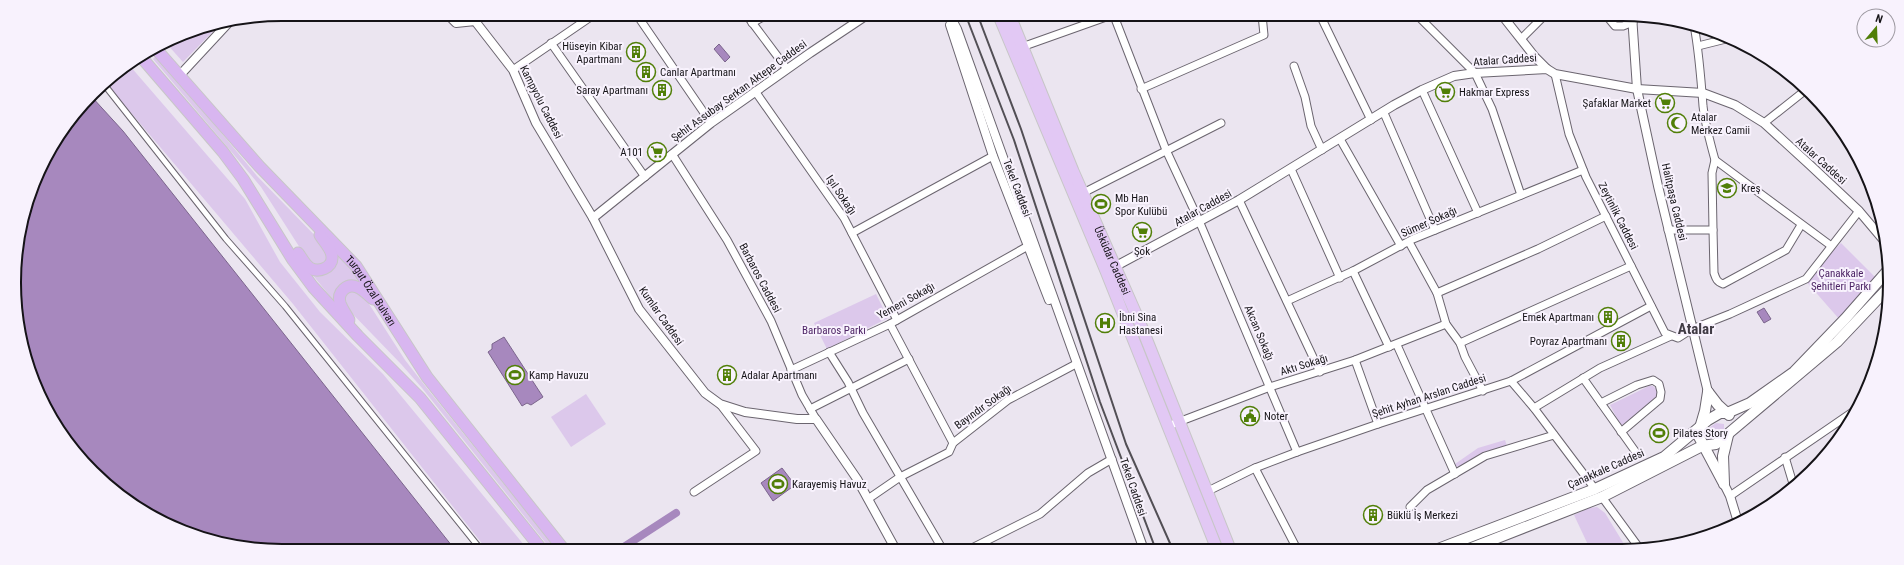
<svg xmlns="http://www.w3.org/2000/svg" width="1904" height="565" viewBox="0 0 1904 565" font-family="'Roboto Condensed',sans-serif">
	<rect width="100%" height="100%" fill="#ebe5f0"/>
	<g fill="#dcc8eb">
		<polygon points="223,21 183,62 166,43 180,34"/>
		<polygon points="157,55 257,176 326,247 330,253 326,264 315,266 309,262 261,187 153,59"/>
		<polygon points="130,66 245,199 280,262 320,312 383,374 529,551 488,551 293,304 105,82"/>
		<polygon points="1841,243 1876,278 1840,320 1804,279"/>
		<path d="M 337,254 L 341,257 L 359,280 C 343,280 335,284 334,301 L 311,273 Z"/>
		<polygon points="346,291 362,293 405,360 430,392 558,551 552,551 422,388 401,364 344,305"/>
		<polygon points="876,294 888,318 827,349 814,323"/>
		<polygon points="1649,386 1653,386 1657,390 1658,398 1621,426 1610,405"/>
		<polygon points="586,394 606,424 571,447 551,417"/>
		<path d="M 1716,423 L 1724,424 L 1724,430 C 1719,437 1712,441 1704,439 L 1703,436 L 1706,430 Z"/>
		<polygon points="1505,440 1507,446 1483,452 1459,467 1456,466 1455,464 1478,448"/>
		<polygon points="1597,507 1605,513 1627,549 1590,549 1574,515 1589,508"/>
	</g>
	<g fill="#a788be" stroke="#7b658c">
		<polygon points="719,44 730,57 725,62 714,49"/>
		<polygon points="91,96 123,131 456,551 283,551 230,546 180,530 133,506 92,472 59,432 23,352 15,300 16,248 42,164 70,119"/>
		<polygon points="1764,308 1771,319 1764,323 1757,312"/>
		<polygon points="504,337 543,397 531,405 527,403 522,406 488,352 492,349 492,344"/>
		<polygon points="782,468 795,485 773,501 761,483"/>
	</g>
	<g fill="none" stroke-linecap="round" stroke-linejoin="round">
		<polyline stroke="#a788be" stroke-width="8" points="619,550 676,513"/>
		<g stroke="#6b656f" stroke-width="7">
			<polyline id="pedestrian" points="103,83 226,239 285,306 482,551"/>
		</g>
		<g stroke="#6b656f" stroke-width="9">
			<g id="minor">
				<polyline points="1605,14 1615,26 1623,26 1633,22"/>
				<polyline points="1320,15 1371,120"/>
				<polyline points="1417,15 1475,73 1492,109 1521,195"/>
				<polyline points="1114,16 1166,150 1200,223 1297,452"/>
				<polyline points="748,17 787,69"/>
				<polyline points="639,18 711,123"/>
				<polyline points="752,23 763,17"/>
				<path d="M 1694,25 C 1699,52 1701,78 1703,106 C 1705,124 1710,142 1715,160"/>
				<polyline points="1522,38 1546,14"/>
				<polyline points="551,43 645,177"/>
				<polyline points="1698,46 1730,38"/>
				<polyline points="1019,48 1109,16"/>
				<polyline points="1294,66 1305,97 1311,126 1322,150"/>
				<polyline points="513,70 589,18"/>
				<polyline points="1555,74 1569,134 1586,177 1665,333 1678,338 1692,329 1730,314 1806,279 1859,211"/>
				<polyline points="1141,89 1264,35 1262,15"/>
				<polyline points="1422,90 1478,213"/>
				<polyline points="755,91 844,218 897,320"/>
				<polyline points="1384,113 1435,230"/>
				<polyline points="1764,123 1807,89"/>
				<polyline points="1340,139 1401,246"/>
				<polyline points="672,154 727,240 771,321 802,395 816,419"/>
				<polyline points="1291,169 1340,278"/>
				<polyline points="1083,193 1221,123"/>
				<polyline points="1239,200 1320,372"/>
				<path d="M 1668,230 L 1713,230 L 1714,273 C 1716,279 1717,282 1723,284 L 1786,250 L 1801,225"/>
				<polyline points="1713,230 1712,173 1715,160 1830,245"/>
				<polyline points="852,233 993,156"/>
				<polyline points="1409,242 1437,293 1446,324 1460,343 1465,357 1483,391"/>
				<polyline points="1353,271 1389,347"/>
				<polyline points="1437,293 1538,249 1606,216"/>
				<polyline points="1287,301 1353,271 1413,239 1583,170"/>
				<polyline points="890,324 953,443"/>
				<polyline points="1460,343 1631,266"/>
				<polyline points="1397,345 1455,474"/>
				<polyline points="829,352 848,382 863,413 943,550"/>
				<polyline points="1355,360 1378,424"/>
				<polyline points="791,370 890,324 1028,246"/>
				<polyline points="1583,378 1635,451"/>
				<polyline points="1511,381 1534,408 1595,489"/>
				<polyline points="1601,403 1637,385 1653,380 1659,384 1661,392 1660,399 1621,432"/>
				<polyline points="1534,408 1600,368 1671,336"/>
				<polyline points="810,409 909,359"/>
				<polyline points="1168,426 1270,387 1355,360 1446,324"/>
				<polyline points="1785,457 1794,487"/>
				<polyline points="1255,468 1297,549"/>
				<polyline points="694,492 756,451 720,404"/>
				<polyline points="1206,492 1255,468 1297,452 1378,424 1511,381 1651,306"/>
				<polyline points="1730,496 1857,409"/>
				<polyline points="1602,497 1640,549"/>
				<polyline points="868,499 900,477 949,452 953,443 1008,400 1076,364"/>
				<polyline points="1410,507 1427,490 1485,456 1554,435"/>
				<polyline points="968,550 1040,514 1088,473 1112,459"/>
			</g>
		</g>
		<g stroke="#6b656f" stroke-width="10">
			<g id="tertiary">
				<polyline points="1501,14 1535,57 1547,69"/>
				<polyline points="1632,15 1637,89 1658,186 1708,392"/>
				<polyline points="950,16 957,29 1144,550"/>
				<polyline points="451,18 456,23 475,21 513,70 536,123 593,218 639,309 705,393 720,404 745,412 797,419 816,419 857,479 896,550"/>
				<polyline points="950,25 993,156 1049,300"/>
				<polyline points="180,75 232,19"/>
				<polyline points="593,218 711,123 810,53 864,17"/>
				<polyline points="1116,266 1239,200 1394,105 1422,90 1454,76 1475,73 1547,69 1555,74 1637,89 1703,93 1735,105 1764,123 1810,165 1859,211 1886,243"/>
				<polyline points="1724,484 1730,496 1738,522"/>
			</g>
		</g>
		<g stroke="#6b656f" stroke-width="12">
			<g id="secondary">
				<polyline points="1708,392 1718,405 1729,415"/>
				<polyline points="1708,392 1705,411 1698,435 1723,482"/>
				<polyline points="1724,484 1723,456 1728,435"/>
				<polyline points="1438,549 1595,489 1664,457 1708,420 1720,413 1727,413 1750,403 1794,372 1845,319 1889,269"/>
				<polyline points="1469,549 1602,497 1702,446 1716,444 1837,342 1890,286"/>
			</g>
		</g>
		<g stroke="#c7c6c7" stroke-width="13">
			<g id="primary">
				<polyline points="999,16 1106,271 1217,549"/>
				<path id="s1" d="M 1010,16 L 1073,171 L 1140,323 L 1230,549"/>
			</g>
		</g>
		<g stroke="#c7c6c7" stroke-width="13">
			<g id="trunk">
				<path id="s2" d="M 156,49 L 259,166 L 356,266 L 427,377 L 565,551"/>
				<polyline points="142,58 223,152 243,179 293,260 313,287 358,336 420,398 543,551"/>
				<path d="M 298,253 C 302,258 305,265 310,268 C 318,273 333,268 332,257 C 332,249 324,242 320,235"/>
				<path d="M 349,320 C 346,314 342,309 340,303 C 337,292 347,283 357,287 C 363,289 368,295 373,299"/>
			</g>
		</g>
		<use href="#pedestrian" stroke="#fff" stroke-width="5"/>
		<use href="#minor" stroke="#fff" stroke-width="7"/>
		<use href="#tertiary" stroke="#fff" stroke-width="8"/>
		<use href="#secondary" stroke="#fff" stroke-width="10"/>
		<use href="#primary" stroke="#e2c8f4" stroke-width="11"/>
		<use href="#trunk" stroke="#d8b6f0" stroke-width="11"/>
		<g stroke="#524f55" stroke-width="2">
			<polyline points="966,16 1014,140 1100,402 1156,550"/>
			<polyline points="978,16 1021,129 1126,444 1173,550"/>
		</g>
	</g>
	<defs>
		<g id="building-ring" transform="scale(1)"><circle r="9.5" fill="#f8f2fd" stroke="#517f08" stroke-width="1.5"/><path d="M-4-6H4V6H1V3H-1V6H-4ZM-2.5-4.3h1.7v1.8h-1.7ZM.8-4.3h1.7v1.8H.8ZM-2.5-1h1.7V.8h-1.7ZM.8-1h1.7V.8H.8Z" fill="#517f08"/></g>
		<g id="supermarket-ring" transform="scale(1)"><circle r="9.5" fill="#f8f2fd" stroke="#517f08" stroke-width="1.5"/><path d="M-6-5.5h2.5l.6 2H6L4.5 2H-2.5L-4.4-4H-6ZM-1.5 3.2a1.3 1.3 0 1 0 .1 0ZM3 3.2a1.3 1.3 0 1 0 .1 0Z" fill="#517f08"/></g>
		<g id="mosque-ring" transform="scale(1)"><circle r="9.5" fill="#f8f2fd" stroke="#517f08" stroke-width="1.5"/><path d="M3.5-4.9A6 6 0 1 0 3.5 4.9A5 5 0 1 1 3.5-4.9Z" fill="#517f08"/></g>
		<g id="school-ring" transform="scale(1)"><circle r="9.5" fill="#f8f2fd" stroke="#517f08" stroke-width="1.5"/><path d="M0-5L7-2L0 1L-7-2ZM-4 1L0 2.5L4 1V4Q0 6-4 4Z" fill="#517f08"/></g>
		<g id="stadium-ring" transform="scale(1)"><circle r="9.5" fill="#f8f2fd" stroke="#517f08" stroke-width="1.5"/><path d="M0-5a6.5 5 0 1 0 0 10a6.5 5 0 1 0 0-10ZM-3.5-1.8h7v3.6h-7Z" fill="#517f08"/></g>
		<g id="hospital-ring" transform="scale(1)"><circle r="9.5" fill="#f8f2fd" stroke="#517f08" stroke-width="1.5"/><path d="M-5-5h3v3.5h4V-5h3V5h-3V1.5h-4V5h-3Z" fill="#517f08"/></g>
		<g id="civic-ring" transform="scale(1)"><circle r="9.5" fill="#f8f2fd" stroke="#517f08" stroke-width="1.5"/><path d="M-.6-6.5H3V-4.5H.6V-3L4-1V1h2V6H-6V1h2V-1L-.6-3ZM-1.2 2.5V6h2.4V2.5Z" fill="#517f08"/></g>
	</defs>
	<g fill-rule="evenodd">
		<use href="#building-ring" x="636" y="52"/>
		<use href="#building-ring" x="646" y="72"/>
		<use href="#building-ring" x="662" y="90"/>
		<use href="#supermarket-ring" x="1445" y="92"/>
		<use href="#supermarket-ring" x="1665" y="103"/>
		<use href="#mosque-ring" x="1677" y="123"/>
		<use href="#supermarket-ring" x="657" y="152"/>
		<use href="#school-ring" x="1727" y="188"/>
		<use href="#stadium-ring" x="1101" y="204"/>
		<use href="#supermarket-ring" x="1142" y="232"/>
		<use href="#building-ring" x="1608" y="317"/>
		<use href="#hospital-ring" x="1105" y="323"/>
		<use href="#building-ring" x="1621" y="341"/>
		<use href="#stadium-ring" x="515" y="375"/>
		<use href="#building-ring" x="727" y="375"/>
		<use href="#civic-ring" x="1250" y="416"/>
		<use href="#stadium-ring" x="1659" y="433"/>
		<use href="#stadium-ring" x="778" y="484"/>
		<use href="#building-ring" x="1373" y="515"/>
	</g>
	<g text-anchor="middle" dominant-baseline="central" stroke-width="4" stroke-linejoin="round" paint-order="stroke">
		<g font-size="11" fill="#151317" stroke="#f8f2fd" text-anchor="start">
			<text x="622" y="46" text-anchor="end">Hüseyin Kibar<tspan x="622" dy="13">Apartmanı</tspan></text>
			<text x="660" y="72">Canlar Apartmanı</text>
			<text x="648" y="90" text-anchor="end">Saray Apartmanı</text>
			<text x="1459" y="92">Hakmar Express</text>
			<text x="1651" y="103" text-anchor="end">Şafaklar Market</text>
			<text x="1691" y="117">Atalar<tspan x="1691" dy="13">Merkez Camii</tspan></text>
			<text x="643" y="152" text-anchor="end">A101</text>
			<text x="1741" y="188">Kreş</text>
			<text x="1115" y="198">Mb Han<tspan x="1115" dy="13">Spor Kulübü</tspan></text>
			<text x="1142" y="251" text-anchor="middle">Şok</text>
			<text x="1119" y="317">İbni Sina<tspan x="1119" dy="13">Hastanesi</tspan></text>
			<text x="1594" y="317" text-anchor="end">Emek Apartmanı</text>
			<text x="1607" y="341" text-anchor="end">Poyraz Apartmanı</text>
			<text x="529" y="375">Kamp Havuzu</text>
			<text x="741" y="375">Adalar Apartmanı</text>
			<text x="1264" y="416">Noter</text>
			<text x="1673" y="433">Pilates Story</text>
			<text x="792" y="484">Karayemiş Havuz</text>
			<text x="1387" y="515">Büklü İş Merkezi</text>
		</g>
		<g font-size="11" fill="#151317" stroke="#f8f2fd">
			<text transform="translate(1505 60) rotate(-4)">Atalar Caddesi</text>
			<text transform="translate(739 91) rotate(-36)">Şehit Assubay Serkan Aktepe Caddesi</text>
			<text transform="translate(541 102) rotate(63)">Kampyolu Caddesi</text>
			<text transform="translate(1821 161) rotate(42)">Atalar Caddesi</text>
			<text transform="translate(1017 188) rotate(69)">Tekel Caddesi</text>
			<text transform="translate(841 195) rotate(56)">Işıl Sokağı</text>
			<text transform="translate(1674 202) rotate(77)">Halitpaşa Caddesi</text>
			<text transform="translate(1203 208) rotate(-29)">Atalar Caddesi</text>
			<text transform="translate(1618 216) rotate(63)">Zeytinlik Caddesi</text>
			<text transform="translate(1429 222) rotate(-24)">Sümer Sokağı</text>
			<text stroke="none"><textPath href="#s1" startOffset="265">Üsküdar Caddesi</textPath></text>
			<text transform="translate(760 278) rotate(62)">Barbaros Caddesi</text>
			<text stroke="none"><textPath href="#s2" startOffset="324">Turgut Özal Bulvarı</textPath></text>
			<text transform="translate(906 301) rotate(-29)">Yemeni Sokağı</text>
			<text transform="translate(661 316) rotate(55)">Kumlar Caddesi</text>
			<text transform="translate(1259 333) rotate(67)">Akcan Sokağı</text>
			<text transform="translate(1304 365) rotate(-17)">Aktı Sokağı</text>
			<text transform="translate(1429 396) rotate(-18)">Şehit Ayhan Arslan Caddesi</text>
			<text transform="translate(983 407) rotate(-36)">Bayındır Sokağı</text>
			<text transform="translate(1606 469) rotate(-24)">Çanakkale Caddesi</text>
			<text transform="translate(1133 487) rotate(71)">Tekel Caddesi</text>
		</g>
		<g font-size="11" fill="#4d2465" stroke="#f8f2fd">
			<text x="1841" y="273">Çanakkale<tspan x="1841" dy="13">Şehitleri Parkı</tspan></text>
			<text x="834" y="330">Barbaros Parkı</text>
		</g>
		<g font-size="15" font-weight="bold" fill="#413c45" stroke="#f8f2fd">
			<text x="1696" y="329">Atalar</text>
		</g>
	</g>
	<path d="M0 0H1904V565H0ZM282 21H1622A261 261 0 0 1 1883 282V283A261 261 0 0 1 1622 544H282A261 261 0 0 1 21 283V282A261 261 0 0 1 282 21Z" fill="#f8f2fd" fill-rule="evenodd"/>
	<path fill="none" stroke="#151317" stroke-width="2" d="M282 21H1622A261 261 0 0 1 1883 282V283A261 261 0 0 1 1622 544H282A261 261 0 0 1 21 283V282A261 261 0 0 1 282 21Z"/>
	<g transform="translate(1876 28) rotate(19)"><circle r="19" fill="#f8f2fd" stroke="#9d99a1"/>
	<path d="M0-3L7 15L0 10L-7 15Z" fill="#517f08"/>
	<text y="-6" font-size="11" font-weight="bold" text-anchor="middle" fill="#151317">N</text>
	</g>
</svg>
